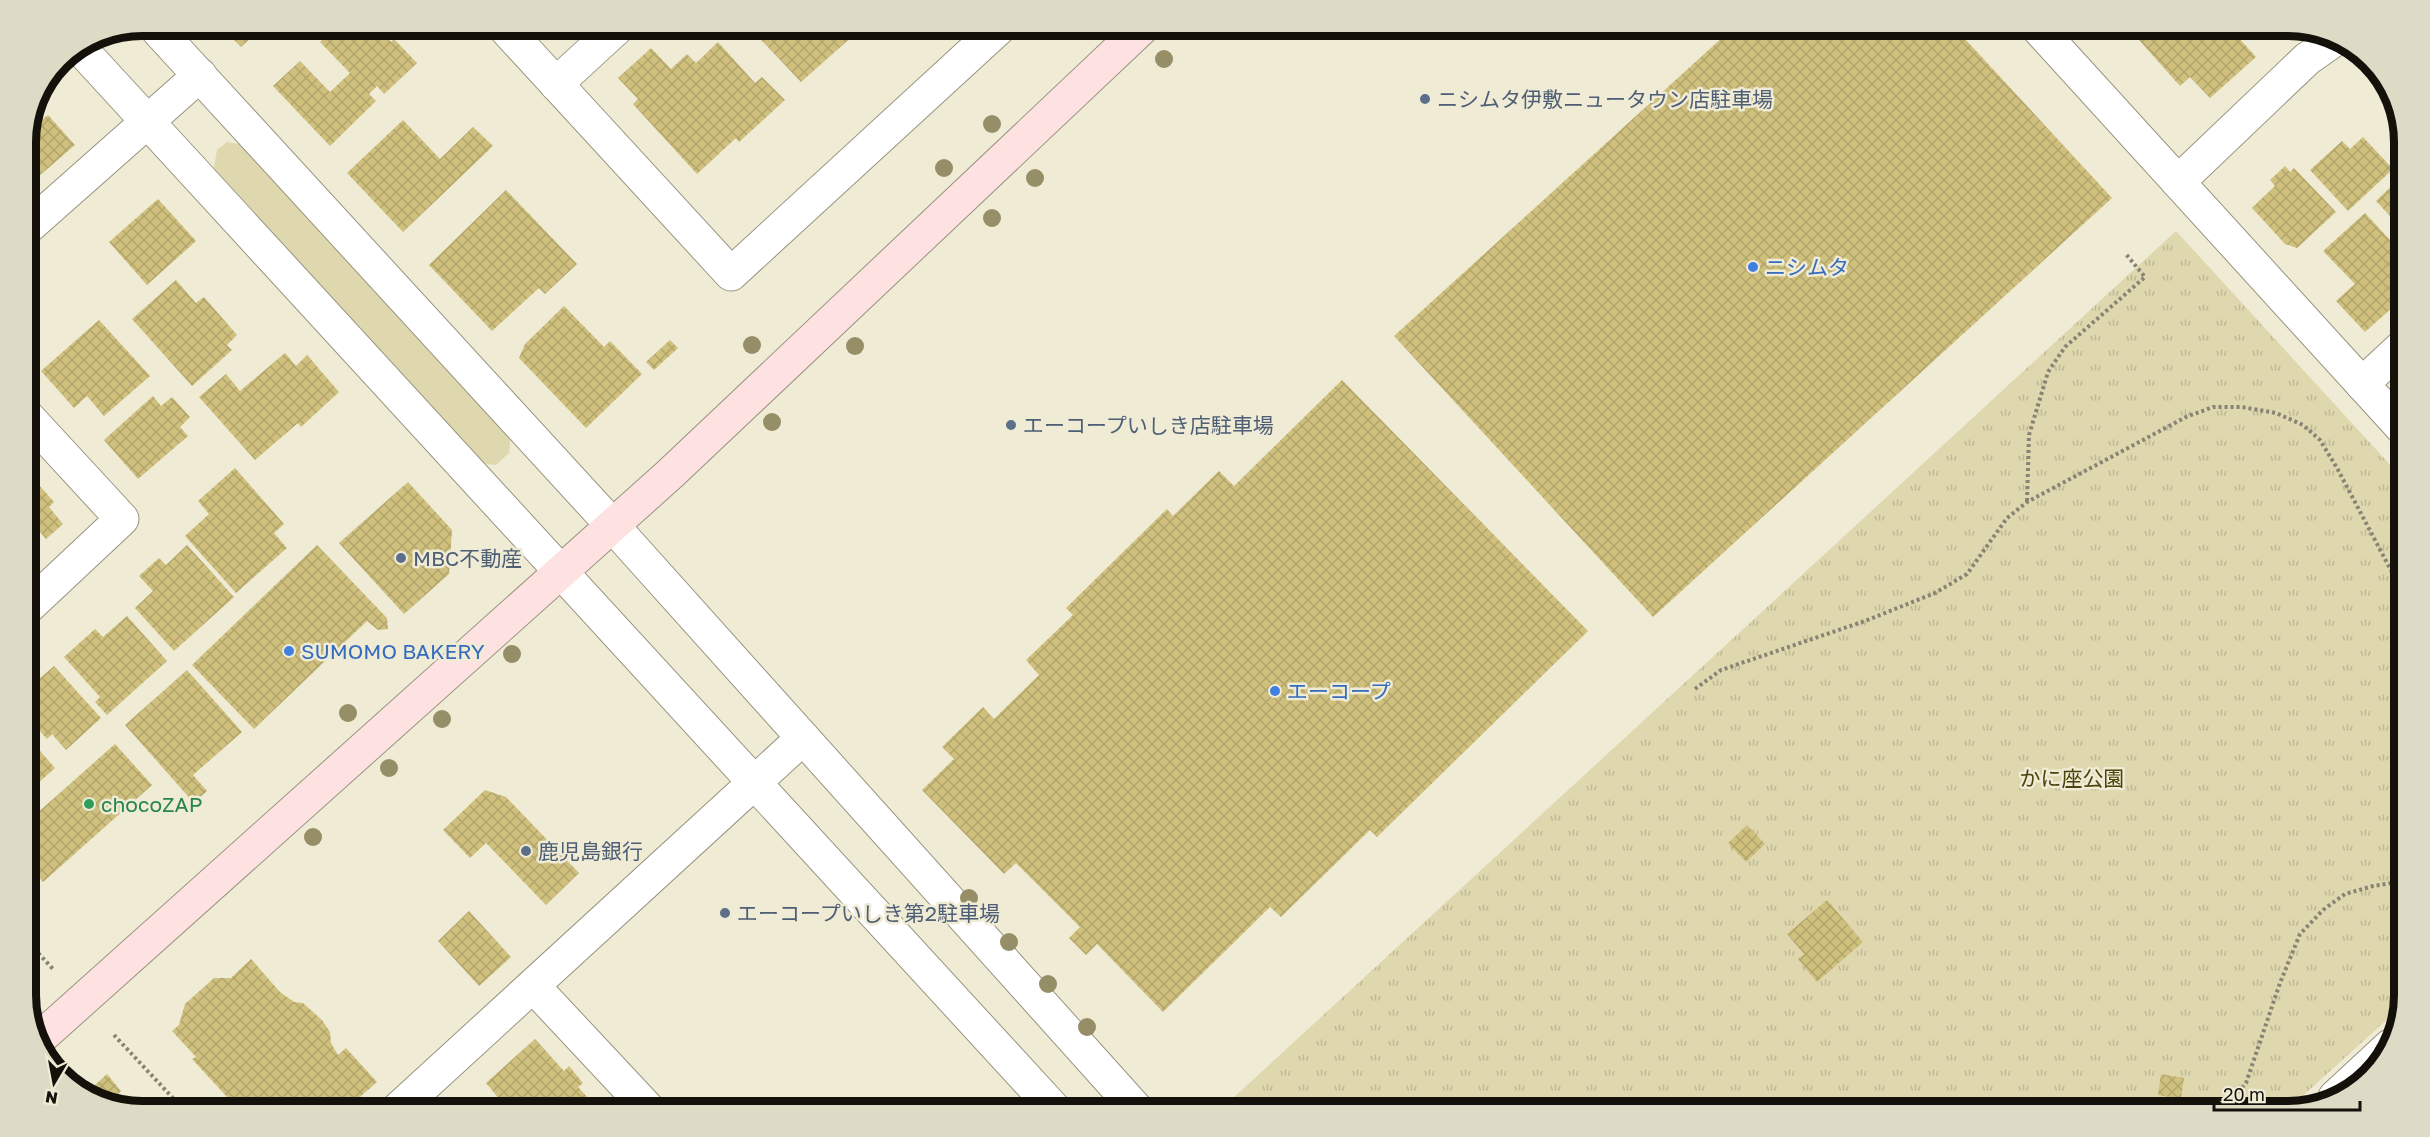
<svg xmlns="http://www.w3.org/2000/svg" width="2430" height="1137" viewBox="0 0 2430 1137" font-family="'Golos Text','Noto Sans JP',sans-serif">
	<defs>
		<pattern id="park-tufts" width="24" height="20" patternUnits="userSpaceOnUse" patternTransform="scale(1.5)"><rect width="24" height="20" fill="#dfd7ae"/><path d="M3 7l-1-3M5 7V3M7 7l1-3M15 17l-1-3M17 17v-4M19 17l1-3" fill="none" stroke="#beb894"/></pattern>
		<pattern id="building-cross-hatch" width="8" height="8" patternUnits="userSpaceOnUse" patternTransform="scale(1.5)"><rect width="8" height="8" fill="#cfc17d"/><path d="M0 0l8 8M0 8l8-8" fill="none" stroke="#b1a56b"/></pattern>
	</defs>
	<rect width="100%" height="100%" fill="#efebd5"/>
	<polygon fill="#dfd7ae" points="227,142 246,145 511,435 509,453 496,465 477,463 213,173 217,150"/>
	<polygon fill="url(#park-tufts)" points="2176,231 2404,480 2404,995 2402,1006 2286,1111 1219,1111"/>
	<g fill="url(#building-cross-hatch)">
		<polygon points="220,26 264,26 241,47"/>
		<polygon points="337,26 375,26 391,42 394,39 417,63 384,94 377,86 369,94 376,101 330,146 273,86 300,61 330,92 350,73 320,42"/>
		<polygon points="748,26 864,26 801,82"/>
		<polygon points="1735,26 1953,26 2112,198 1653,617 1394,336"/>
		<polygon points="2118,26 2232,26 2239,34 2237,36 2256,57 2210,98 2190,77 2180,86 2131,31 2127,35"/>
		<polygon points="718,42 755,83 762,77 785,100 739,142 736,138 697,174 633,104 638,99 618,78 651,48 671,69 687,54 696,63"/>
		<polygon points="2385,77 2395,106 2375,86"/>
		<polygon points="32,110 42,120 48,115 75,145 39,176 26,161 26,135"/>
		<polygon points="403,120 440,159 473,127 493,146 403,232 347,173"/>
		<polygon points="2363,137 2393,169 2348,211 2310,170 2342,141 2350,149"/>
		<polygon points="2285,166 2290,172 2294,168 2336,212 2297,248 2285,244 2252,208 2275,186 2270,180"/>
		<polygon points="2404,174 2404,231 2376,201"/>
		<polygon points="506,190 577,264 545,294 539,288 492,331 429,265"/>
		<polygon points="158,199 196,241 147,285 109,242"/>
		<polygon points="2365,213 2404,255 2404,297 2365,332 2336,301 2355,284 2323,251"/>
		<polygon points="176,280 196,303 204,297 237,335 227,345 232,350 192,386 132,319"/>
		<polygon points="564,306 604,347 610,341 642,374 586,428 519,358 525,344"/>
		<polygon points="99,320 150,376 104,416 87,396 74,408 41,371"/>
		<polygon points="670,340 678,348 654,370 646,362"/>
		<polygon points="285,353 296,366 307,355 339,392 301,427 298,423 255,460 199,397 226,374 240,391"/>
		<polygon points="1342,380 1588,631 1377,837 1370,830 1281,917 1270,907 1163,1012 1097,944 1086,955 1069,938 1080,927 1016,863 1004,874 922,790 954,759 942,747 983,707 994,719 1039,675 1026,660 1073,615 1066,608 1167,509 1173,516 1219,471 1234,486"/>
		<polygon points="153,396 161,406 172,397 190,417 180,427 188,436 138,479 104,440"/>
		<polygon points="235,468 284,524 274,533 287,548 236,593 185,536 209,514 198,501"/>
		<polygon points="26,470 54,502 49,507 63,524 46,539 26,515"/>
		<polygon points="408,482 452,530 449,574 404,614 339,543"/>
		<polygon points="187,545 234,597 174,651 135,608 153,591 139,576 159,558 166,565"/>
		<polygon points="317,545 387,618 388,629 378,630 367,621 254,729 192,665"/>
		<polygon points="127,616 167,661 107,715 95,702 100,697 64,657 95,629 103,637"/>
		<polygon points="54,666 101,718 66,750 52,734 47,739 32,722 37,718 27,707 37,697 29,688"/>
		<polygon points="187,670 242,732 193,775 207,791 194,803 125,725"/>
		<polygon points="26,735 55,768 26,794"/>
		<polygon points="115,744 152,785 43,882 26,862 26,823"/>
		<polygon points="485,790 506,797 579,873 546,905 486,843 470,858 443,830"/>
		<polygon points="1747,825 1765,844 1746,862 1728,843"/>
		<polygon points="1827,900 1863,942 1817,982 1798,959 1804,954 1787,934"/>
		<polygon points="469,911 511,957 479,986 438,941"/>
		<polygon points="251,959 280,992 294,1002 303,1003 322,1020 330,1032 331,1043 338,1055 346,1048 377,1082 344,1111 240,1111 192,1059 196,1057 172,1031 179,1025 185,1004 214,978 231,978"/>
		<polygon points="535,1039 564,1071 569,1066 583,1083 578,1087 589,1099 575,1111 489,1111 501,1101 486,1083"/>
		<polygon points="107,1074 121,1091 117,1095 130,1109 97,1102 86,1093"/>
		<polygon points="2161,1074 2184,1078 2181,1099 2158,1095"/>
	</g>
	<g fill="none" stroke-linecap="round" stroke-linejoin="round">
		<g stroke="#989480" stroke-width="35">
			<g id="street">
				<polyline points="154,26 612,525 1138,1111"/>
				<polyline points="503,26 731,274 1001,26"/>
				<polyline points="2036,26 2404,430"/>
				<polyline points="79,47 1056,1111"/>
				<polyline points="556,84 619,26"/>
				<polyline points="2178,182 2307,59 2337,38"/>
				<polyline points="26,229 200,75"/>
				<polyline points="2362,384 2404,345"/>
				<polyline points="26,415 122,519 26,609"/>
				<polyline points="534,987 650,1111"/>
				<polyline points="2335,1097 2390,1046"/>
				<polyline points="396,1111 803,738"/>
			</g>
		</g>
		<g stroke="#989480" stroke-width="35">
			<polyline id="secondary" points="39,1039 670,474 1144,26"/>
		</g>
		<g stroke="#878475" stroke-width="4" stroke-dasharray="3 3" stroke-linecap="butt">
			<polyline points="2027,501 2029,435 2048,372 2065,347 2145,277 2125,253"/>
			<polyline points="1695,689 1721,670 1865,621 1935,593 1967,574 2007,518 2027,502 2186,417 2213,407 2242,407 2276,413 2303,425 2320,440 2337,468 2404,595"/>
			<polyline points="26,940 53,969"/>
			<polyline points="114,1035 185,1111"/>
			<polyline points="2223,1111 2246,1083 2280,983 2300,934 2323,910 2345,894 2373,886 2404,881"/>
		</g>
		<use href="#street" stroke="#fff" stroke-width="33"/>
		<use href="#secondary" stroke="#fee1e1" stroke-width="33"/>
	</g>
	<g fill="#958e66">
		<circle cx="1164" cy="59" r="9"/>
		<circle cx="992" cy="124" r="9"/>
		<circle cx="944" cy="168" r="9"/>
		<circle cx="1035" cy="178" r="9"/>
		<circle cx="992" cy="218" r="9"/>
		<circle cx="752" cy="345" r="9"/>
		<circle cx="855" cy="346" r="9"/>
		<circle cx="772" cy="422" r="9"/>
		<circle cx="512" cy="654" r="9"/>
		<circle cx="348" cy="713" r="9"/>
		<circle cx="442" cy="719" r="9"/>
		<circle cx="389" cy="768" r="9"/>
		<circle cx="313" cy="837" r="9"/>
		<circle cx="969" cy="898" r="9"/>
		<circle cx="1009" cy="942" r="9"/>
		<circle cx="1048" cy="984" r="9"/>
		<circle cx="1087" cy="1027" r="9"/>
	</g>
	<g fill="#5c6f8a" stroke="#efebd5" stroke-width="2">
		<circle cx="1425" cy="99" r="6"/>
		<circle cx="1011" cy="425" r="6"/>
		<circle cx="401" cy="558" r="6"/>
		<circle cx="526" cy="851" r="6"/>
		<circle cx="725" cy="913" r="6"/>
	</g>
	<g fill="#3f7fe0" stroke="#efebd5" stroke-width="2">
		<circle cx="1753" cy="267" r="6"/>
		<circle cx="289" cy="651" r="6"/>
		<circle cx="1275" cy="691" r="6"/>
	</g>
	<circle fill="#2e9e5b" stroke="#efebd5" stroke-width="2" cx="89" cy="804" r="6"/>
	<g text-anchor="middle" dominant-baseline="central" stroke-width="5" stroke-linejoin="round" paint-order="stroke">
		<g font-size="21" fill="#4e5e75" stroke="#efebd5" text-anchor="start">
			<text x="1437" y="99">ニシムタ伊敷ニュータウン店駐車場</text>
			<text x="1023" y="425">エーコープいしき店駐車場</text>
			<text x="413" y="558">MBC不動産</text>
			<text x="538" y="851">鹿児島銀行</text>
			<text x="737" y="913">エーコープいしき第2駐車場</text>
		</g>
		<g font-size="21" fill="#366cbe" stroke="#efebd5" text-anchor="start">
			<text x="1765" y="267">ニシムタ</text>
			<text x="301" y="651">SUMOMO BAKERY</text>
			<text x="1287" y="691">エーコープ</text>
		</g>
		<g font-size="21" fill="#4c420b" stroke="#efebd5">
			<text x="2072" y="778">かに座公園</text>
		</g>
		<g font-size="21" fill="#27864d" stroke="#efebd5" text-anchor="start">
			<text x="101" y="804">chocoZAP</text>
		</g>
	</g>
	<path d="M0 0H2430V1137H0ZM142 36H2288A106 106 0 0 1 2394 142V995A106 106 0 0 1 2288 1101H142A106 106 0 0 1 36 995V142A106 106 0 0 1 142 36Z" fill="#dddac5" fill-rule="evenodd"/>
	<path fill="none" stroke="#13110a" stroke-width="8" d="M142 36H2288A106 106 0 0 1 2394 142V995A106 106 0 0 1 2288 1101H142A106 106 0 0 1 36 995V142A106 106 0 0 1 142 36Z"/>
	<g transform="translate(54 1083) rotate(190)" stroke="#efebd5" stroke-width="4.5" paint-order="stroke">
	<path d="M0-4.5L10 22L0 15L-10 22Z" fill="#13110a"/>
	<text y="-9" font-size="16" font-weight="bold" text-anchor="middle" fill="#13110a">N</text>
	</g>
	<path d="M2214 1101v9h146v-9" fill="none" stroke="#13110a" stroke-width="3"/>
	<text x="2223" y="1101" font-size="18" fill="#13110a" stroke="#efebd5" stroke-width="4.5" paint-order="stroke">20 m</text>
</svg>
